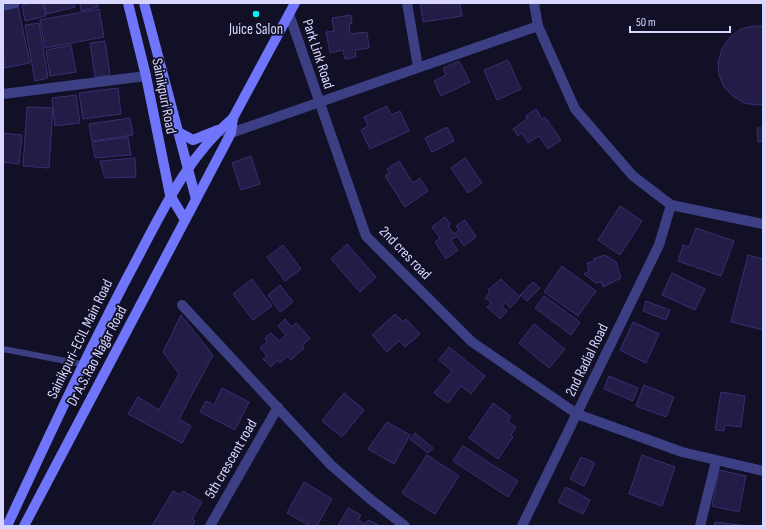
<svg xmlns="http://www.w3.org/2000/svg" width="766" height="529" viewBox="0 0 766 529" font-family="'Sofia Sans Condensed',sans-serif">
	<rect width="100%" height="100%" fill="#121026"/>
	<g fill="#221c46" stroke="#372f72">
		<polygon points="32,3 43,3 46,16 25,21 22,5"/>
		<polygon points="44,3 74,3 75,7 47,14"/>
		<polygon points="80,3 98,3 98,7 81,11"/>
		<polygon points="420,3 460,3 462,16 423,22"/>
		<polygon points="18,6 30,63 4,68 3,9"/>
		<polygon points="99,9 104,37 45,48 40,20"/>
		<polygon points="351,15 352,23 349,24 350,34 367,32 369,48 355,50 356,57 345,59 343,50 330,53 326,32 334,31 332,18"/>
		<polygon points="39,23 48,78 35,81 25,25"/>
		<polygon points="754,26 763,26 763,104 756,105 744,103 733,96 724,87 719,75 718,62 722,49 730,37 741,29"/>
		<polygon points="105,41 110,75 95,77 90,43"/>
		<polygon points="71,45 76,72 50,76 46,50"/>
		<polygon points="508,60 521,89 497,100 484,70"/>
		<polygon points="459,61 470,82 441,96 434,81 446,75 443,68"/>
		<polygon points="118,88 121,114 83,119 79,93"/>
		<polygon points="76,95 80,123 55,126 52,98"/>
		<polygon points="387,106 391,115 400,111 409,131 370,149 361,130 368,126 364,117"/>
		<polygon points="27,107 53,108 49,168 23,166"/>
		<polygon points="536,109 542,119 545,117 561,140 548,149 539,136 528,143 522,133 518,136 513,129 527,119 526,116"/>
		<polygon points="130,118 133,135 92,141 89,124"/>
		<polygon points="447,127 454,141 432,152 425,138"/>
		<polygon points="757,128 763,128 763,141 758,142"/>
		<polygon points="3,133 22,135 19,164 3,162"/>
		<polygon points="128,137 131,155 95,158 92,142"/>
		<polygon points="251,156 260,184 241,190 232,163"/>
		<polygon points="135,158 136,177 105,178 100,161"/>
		<polygon points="465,158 482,183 468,193 451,168"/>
		<polygon points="399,161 413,183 420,178 428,191 405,207 385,176 390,173 387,169"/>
		<polygon points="620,206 642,221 620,255 598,240"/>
		<polygon points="445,217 450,224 448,226 454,234 459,230 456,226 465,220 476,237 464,246 457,236 451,240 458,250 446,259 435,242 440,238 432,227"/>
		<polygon points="696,228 734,241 721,276 678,261 683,245 689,247"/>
		<polygon points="347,244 376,277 360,292 331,259"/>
		<polygon points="283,245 301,269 285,281 267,257"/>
		<polygon points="605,255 616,262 621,278 603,287 602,282 596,283 584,274 589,271 587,263 595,261 593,259"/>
		<polygon points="748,255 763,259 763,330 731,322"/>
		<polygon points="562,266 596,291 578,316 544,292"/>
		<polygon points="672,273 705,289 695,310 662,295"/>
		<polygon points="252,279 272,306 253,320 233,294"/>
		<polygon points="501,279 520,297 510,308 505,302 502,306 507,311 500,319 487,307 491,303 485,298 490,292 488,290"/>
		<polygon points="533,282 540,288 527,301 520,295"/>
		<polygon points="280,285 293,302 280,312 268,295"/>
		<polygon points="544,296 580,322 571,335 535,308"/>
		<polygon points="646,301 670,310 666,320 643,311"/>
		<polygon points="395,314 403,322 406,319 420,334 405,347 399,341 387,352 372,335"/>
		<polygon points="181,315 213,355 179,419 191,426 182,443 128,414 138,397 159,410 179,374 163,352"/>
		<polygon points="285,319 292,327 296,323 310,338 302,346 304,348 291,360 288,356 280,363 278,360 271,367 263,359 267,356 260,348 267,342 265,338 271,333 279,341 286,335 278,326"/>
		<polygon points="633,322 659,334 646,363 620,350"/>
		<polygon points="534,324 565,349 549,368 519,343"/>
		<polygon points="449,347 485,376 471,394 461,386 448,403 434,393 452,371 439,360"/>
		<polygon points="609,376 638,388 633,401 604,389"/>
		<polygon points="644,385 674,397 666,417 636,406"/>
		<polygon points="222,388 249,402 235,430 200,412 206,401 214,405"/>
		<polygon points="721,392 745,396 741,427 725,425 724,431 715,430"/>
		<polygon points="344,393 364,410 342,437 322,421"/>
		<polygon points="493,403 511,416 508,422 516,427 511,435 513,437 498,459 469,438"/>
		<polygon points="387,422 410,435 394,464 368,449"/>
		<polygon points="415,433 433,448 428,453 410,439"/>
		<polygon points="463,446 518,481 508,497 453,461"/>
		<polygon points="427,455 459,476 435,514 402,493"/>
		<polygon points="642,455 675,467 662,506 629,494"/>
		<polygon points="581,457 595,463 584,486 570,479"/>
		<polygon points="719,470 746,476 739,512 712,506"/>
		<polygon points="304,482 332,499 317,526 310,526 287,513"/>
		<polygon points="566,487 590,500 583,514 558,502"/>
		<polygon points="173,491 180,495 183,491 202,502 192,519 195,521 192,526 152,526"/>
		<polygon points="348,508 361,515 358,520 365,524 368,520 380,526 338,526"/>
		<polygon points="715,522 749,526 714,526"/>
	</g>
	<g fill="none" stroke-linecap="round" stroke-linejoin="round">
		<polyline stroke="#3c3f84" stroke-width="6" points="3,349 82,364"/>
		<g stroke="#3c3f84" stroke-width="10">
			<polyline points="407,3 418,67"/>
			<polyline points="534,3 538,26 575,109 633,176 671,205 763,224"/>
			<polyline points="3,6 15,3"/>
			<polyline points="289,14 366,236 472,342 577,414 682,452 763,471"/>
			<polyline points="3,94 146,76"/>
			<polyline points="223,131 231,133 538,26"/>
			<polyline points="182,305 331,465 370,499 405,526"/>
			<polyline points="210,526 278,407"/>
			<polyline points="522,526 659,245 671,205"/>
			<polyline points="700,526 716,461"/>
		</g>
		<g stroke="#6f76fb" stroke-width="10">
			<polyline points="128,3 146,76 170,195 185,220"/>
			<polyline points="144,3 196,199"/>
			<polyline points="178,132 193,140 218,130"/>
			<path d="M 7,526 C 49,436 90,347 137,259 C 164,208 188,156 233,118"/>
			<polyline points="24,526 231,133 233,118 295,3"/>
		</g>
	</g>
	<circle fill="#07f2f9" stroke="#121026" stroke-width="1.5" cx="256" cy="14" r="4"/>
	<g text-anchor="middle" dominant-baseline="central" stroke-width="3.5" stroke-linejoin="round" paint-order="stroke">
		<g font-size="15" fill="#d8d6fe" stroke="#121026">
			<text x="256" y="29">Juice Salon</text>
		</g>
		<g font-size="15" fill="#d8d6fe" stroke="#121026">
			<text transform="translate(318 54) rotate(72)">Park Link Road</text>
			<text transform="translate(164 96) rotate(79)">Sainikpuri Road</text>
			<text transform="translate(405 253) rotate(46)">2nd cres road</text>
			<text transform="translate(80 339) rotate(-64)">Sainikpuri-ECIL Main Road</text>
			<text transform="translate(97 356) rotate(-62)">Dr A.S.Rao Nagar Road</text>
			<text transform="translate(587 360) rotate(-64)">2nd Radial Road</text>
			<text transform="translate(231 459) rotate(-60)">5th crescent road</text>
		</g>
	</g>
	<rect width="766" height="529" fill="none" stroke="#d8d6fe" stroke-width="8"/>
	<path d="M630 26v6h100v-6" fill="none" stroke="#d8d6fe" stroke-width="2"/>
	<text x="636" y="26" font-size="12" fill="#d8d6fe" stroke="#121026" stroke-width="3" paint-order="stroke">50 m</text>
</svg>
